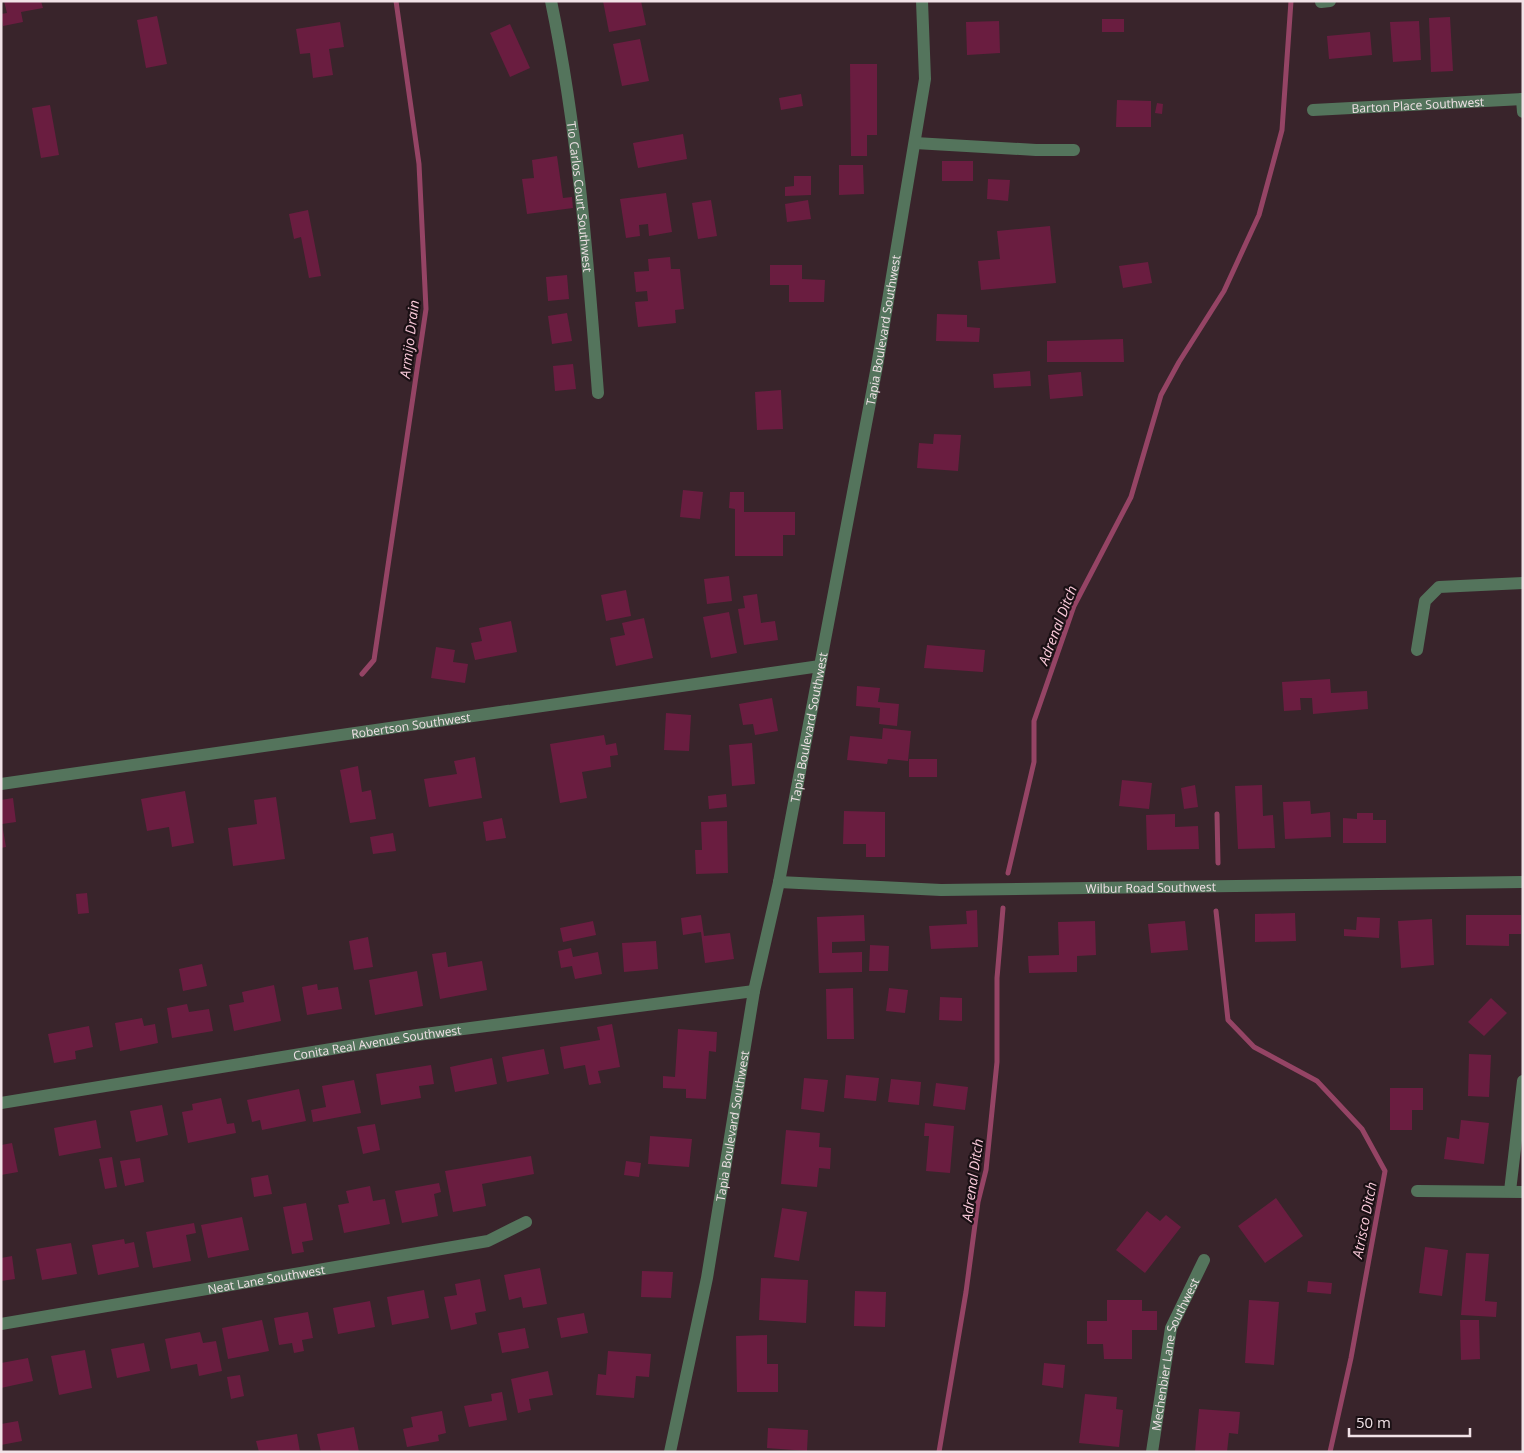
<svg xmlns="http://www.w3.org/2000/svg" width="1524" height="1453" viewBox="0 0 1524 1453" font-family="'Open Sans',sans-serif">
	<rect width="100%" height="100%" fill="#39242b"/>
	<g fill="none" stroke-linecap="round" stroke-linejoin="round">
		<g stroke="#954465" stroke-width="5">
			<polyline points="362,674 374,660 426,309 419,164 396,1"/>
			<polyline points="1217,814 1218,863"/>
			<polyline points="1008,873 1034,762 1034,721 1074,606 1131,497 1161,395 1179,362 1224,291 1259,215 1282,130 1291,1"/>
			<polyline points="1216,911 1228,1020 1254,1047 1317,1081 1362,1129 1385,1171 1351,1358 1330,1452"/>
			<polyline points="939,1452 966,1292 978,1202 986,1170 997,1062 997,978 1003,908"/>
		</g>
	</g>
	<g fill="#6a1d40">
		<polygon points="4,1 41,1 43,8 21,12 23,22 3,26 1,14 7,13"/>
		<polygon points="603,1 641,1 646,25 609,32"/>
		<polygon points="157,16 167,64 146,68 137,20"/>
		<polygon points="1450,17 1453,71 1431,72 1429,18"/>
		<rect x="1102" y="19" width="22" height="13"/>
		<polygon points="999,21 1000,53 967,55 966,22"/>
		<polygon points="1419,21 1421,60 1393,62 1390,22"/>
		<polygon points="340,22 344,47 329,49 333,75 313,78 310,53 300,54 296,29"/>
		<polygon points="510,24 530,68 510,77 490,33"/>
		<polygon points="1370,32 1372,55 1329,59 1327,36"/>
		<polygon points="640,39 649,81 622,86 613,44"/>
		<polygon points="850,64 877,64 877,135 867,135 867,156 851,156"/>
		<polygon points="801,94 803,106 781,110 779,98"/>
		<polygon points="1117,100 1151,101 1151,127 1116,127"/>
		<polygon points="1157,103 1163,104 1162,114 1155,113"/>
		<polygon points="50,105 59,155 41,158 32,108"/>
		<polygon points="683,134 687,159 638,168 633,143"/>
		<polygon points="557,156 563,198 572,197 573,208 527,214 522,179 534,178 532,160"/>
		<rect x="942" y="161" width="31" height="20"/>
		<polygon points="839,165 863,165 864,194 839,195"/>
		<polygon points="794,176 811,176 811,195 785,196 785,187 794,186"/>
		<polygon points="988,179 1010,180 1008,201 987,199"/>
		<polygon points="666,193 672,232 649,236 648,224 639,225 640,236 626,238 620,199"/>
		<polygon points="711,200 717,236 698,239 692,203"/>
		<polygon points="808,200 811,219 787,222 785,204"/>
		<polygon points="308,210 321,276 309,278 301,237 294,239 289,214"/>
		<polygon points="1050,226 1056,283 981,290 978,261 1000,259 997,231"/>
		<polygon points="670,257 671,269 680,269 684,309 675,310 676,323 638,327 635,302 648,301 647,291 636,292 634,272 649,271 648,259"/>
		<polygon points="1148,262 1152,283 1123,288 1119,266"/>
		<polygon points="770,265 802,265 802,279 825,280 824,302 789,302 789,285 770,285"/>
		<polygon points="567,275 569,299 548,301 546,277"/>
		<polygon points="567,313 572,341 552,344 548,316"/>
		<polygon points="937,314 967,315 967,327 980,328 979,342 936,341"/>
		<polygon points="1123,339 1124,362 1047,362 1047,341"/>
		<polygon points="573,364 576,389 555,391 553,366"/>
		<polygon points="1030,371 1031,386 994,388 993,374"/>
		<polygon points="1081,372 1083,396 1050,399 1048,375"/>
		<polygon points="781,390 783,429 757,430 755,392"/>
		<polygon points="934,434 961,435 958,471 917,468 919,443 933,444"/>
		<polygon points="683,490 703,492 700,519 680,517"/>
		<polygon points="730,492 744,492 744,512 795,512 795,535 783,535 783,556 735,556 735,509 729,508"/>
		<polygon points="729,576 732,601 707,604 704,579"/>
		<polygon points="626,590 631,616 606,621 601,595"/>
		<polygon points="757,594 761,623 775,621 778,640 744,645 738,609 745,608 743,596"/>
		<polygon points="729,612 737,653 711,658 703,617"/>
		<polygon points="644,618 653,658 616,666 610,638 625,635 622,623"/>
		<polygon points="511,621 517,652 475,660 471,643 482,641 479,628"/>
		<polygon points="927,645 985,650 983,672 924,668"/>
		<polygon points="436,647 455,650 453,662 468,664 465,683 431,678"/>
		<polygon points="1330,679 1331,693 1367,691 1368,709 1313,714 1312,698 1300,698 1301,710 1284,711 1282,682"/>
		<polygon points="857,686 880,688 878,702 899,704 897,726 879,724 880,708 856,706"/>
		<polygon points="772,698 778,731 755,735 753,724 743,725 739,704"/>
		<polygon points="666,713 691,715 689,751 664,750"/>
		<polygon points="883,728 911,731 908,761 888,759 887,764 847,760 850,736 882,739"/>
		<polygon points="604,735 606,745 616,743 618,755 610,756 611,767 582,772 587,798 560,803 550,744"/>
		<polygon points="752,743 755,784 732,786 729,745"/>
		<polygon points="475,757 482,798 429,807 424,779 457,774 454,761"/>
		<rect x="909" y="759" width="28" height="18"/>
		<polygon points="358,766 362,792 371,790 376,819 350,823 340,770"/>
		<polygon points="1122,780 1152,783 1149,809 1119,806"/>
		<polygon points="1195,785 1198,807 1184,809 1181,788"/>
		<polygon points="1262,785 1263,816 1273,815 1275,848 1238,849 1235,786"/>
		<polygon points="185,791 194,843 172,847 169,827 147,831 141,799"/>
		<polygon points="726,794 727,807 709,809 708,796"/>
		<polygon points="276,797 285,859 233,866 228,828 257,824 254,800"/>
		<polygon points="13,798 16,822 2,824 6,847 1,848 1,800"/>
		<polygon points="1310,801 1311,814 1330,812 1331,837 1285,839 1283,802"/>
		<polygon points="844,811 885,812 885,857 866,857 866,844 843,844"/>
		<polygon points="1357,813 1373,813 1373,820 1386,820 1386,843 1343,843 1343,818 1357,819"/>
		<polygon points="1175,814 1175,827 1198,826 1199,849 1147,850 1146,815"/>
		<polygon points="502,818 506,838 486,841 483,822"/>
		<polygon points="727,821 728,873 696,874 695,850 702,850 701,822"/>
		<polygon points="393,833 396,851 373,854 370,837"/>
		<polygon points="87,893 89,913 78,914 76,894"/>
		<polygon points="977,910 978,947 931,949 929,926 967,924 966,911"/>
		<polygon points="1295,913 1296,941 1255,942 1255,914"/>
		<polygon points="701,915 704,936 730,933 734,959 705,963 701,932 683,935 681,918"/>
		<polygon points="864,915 865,941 832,942 832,953 862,952 862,972 819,973 817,917"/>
		<polygon points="1466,915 1521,915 1521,934 1509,934 1509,946 1466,945"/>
		<polygon points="1357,917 1380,918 1379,938 1344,936 1344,929 1356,930"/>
		<polygon points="1432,919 1434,965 1401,968 1398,921"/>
		<polygon points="593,921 596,935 563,942 560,928"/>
		<polygon points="1095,921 1096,955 1077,956 1077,972 1029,973 1028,956 1059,955 1058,922"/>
		<polygon points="1185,921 1188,950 1151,953 1148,924"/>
		<polygon points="368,937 373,967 354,970 349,941"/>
		<polygon points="656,941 658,969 624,972 622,943"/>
		<polygon points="870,945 889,946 888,971 869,971"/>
		<polygon points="571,948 573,957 598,952 602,974 575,979 572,966 561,968 558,951"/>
		<polygon points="446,952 448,967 482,961 487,990 440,999 432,954"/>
		<polygon points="202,964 207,986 183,991 179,969"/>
		<polygon points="417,971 423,1006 375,1015 369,980"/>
		<polygon points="317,984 318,990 338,987 342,1009 307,1015 302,987"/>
		<polygon points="274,985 281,1021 234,1031 229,1005 244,1002 242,992"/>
		<polygon points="853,988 854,1039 827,1039 826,989"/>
		<polygon points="889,988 908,990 905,1013 886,1011"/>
		<polygon points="940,997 962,998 962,1021 939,1020"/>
		<polygon points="1491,998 1507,1013 1484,1036 1468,1022"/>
		<polygon points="187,1004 189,1012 209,1009 213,1031 172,1038 167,1008"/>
		<polygon points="142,1018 144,1026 155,1024 158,1043 120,1051 115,1023"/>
		<polygon points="612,1024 620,1067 598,1071 601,1083 589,1085 585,1065 564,1069 560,1047 600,1040 597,1027"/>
		<polygon points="89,1026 93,1047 75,1051 76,1059 54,1063 48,1034"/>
		<polygon points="678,1029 717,1032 716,1052 709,1051 706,1099 686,1098 686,1089 663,1088 663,1076 675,1077"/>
		<polygon points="544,1049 549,1074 507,1082 502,1057"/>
		<polygon points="1469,1054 1491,1055 1489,1097 1468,1096"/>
		<polygon points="492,1058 497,1084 455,1092 450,1067"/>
		<polygon points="431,1065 434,1084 419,1086 421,1098 381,1105 376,1074"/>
		<polygon points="846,1075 879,1078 876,1101 844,1098"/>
		<polygon points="804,1078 828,1080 824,1112 801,1109"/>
		<polygon points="891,1079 921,1082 919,1105 888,1102"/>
		<polygon points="354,1080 361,1113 313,1122 311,1110 326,1107 322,1086"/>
		<polygon points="936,1083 968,1087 965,1110 933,1106"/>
		<polygon points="1390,1088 1423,1088 1423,1110 1412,1110 1412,1130 1390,1130"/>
		<polygon points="299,1089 306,1121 262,1130 260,1120 252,1122 247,1100"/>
		<polygon points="221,1098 227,1124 234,1123 236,1133 188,1143 182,1112 193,1110 192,1104"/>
		<polygon points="162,1105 168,1135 136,1142 130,1111"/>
		<polygon points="96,1120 101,1148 59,1156 54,1128"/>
		<polygon points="1461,1120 1489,1123 1484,1164 1444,1159 1447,1137 1459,1139"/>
		<polygon points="925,1123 954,1126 950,1173 926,1171 929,1136 924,1136"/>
		<polygon points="375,1124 380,1150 363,1154 357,1127"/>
		<polygon points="786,1130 820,1133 819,1147 831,1148 830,1169 819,1168 817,1187 781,1184"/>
		<polygon points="650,1136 692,1139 689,1167 648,1164"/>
		<polygon points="12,1143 18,1172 1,1175 1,1145"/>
		<polygon points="531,1156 534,1174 482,1184 486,1206 453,1212 445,1171"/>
		<polygon points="112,1157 117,1187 105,1189 99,1159"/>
		<polygon points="140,1158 144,1182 125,1186 120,1161"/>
		<polygon points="626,1161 641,1163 639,1177 624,1175"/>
		<polygon points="268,1175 272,1194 254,1197 251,1178"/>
		<polygon points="439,1183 441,1192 434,1194 438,1216 402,1223 395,1191"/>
		<polygon points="370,1186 373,1201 385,1199 390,1224 344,1233 338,1205 349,1203 346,1191"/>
		<polygon points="1276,1198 1303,1236 1265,1263 1238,1226"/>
		<polygon points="306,1203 313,1240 302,1242 304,1252 292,1254 283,1207"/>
		<polygon points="782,1208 807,1212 799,1261 774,1257"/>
		<polygon points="1147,1211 1160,1221 1166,1215 1181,1227 1145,1273 1116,1250"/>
		<polygon points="242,1217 249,1250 208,1258 201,1225"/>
		<polygon points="194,1223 196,1233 186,1235 191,1261 153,1268 146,1232"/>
		<polygon points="124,1239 125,1244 134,1242 139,1267 98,1275 92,1245"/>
		<polygon points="71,1243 77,1274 42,1280 36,1249"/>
		<polygon points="1425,1247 1448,1250 1442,1296 1419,1293"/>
		<polygon points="1466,1253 1489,1254 1485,1301 1497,1302 1496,1317 1461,1315"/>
		<polygon points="12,1256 15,1279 1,1281 1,1258"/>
		<polygon points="540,1268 547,1304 523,1308 521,1297 509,1300 504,1275"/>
		<polygon points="642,1271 673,1272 671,1298 641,1297"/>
		<polygon points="761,1278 808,1280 806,1323 759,1320"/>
		<polygon points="480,1279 486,1311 475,1313 477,1324 451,1330 444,1297 457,1295 455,1284"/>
		<polygon points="1308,1281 1332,1283 1331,1294 1307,1292"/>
		<polygon points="424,1290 429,1318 392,1325 387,1297"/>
		<polygon points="855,1291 886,1292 885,1327 854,1326"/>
		<polygon points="1107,1300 1142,1300 1142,1311 1157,1311 1157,1330 1132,1330 1132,1359 1104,1359 1103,1344 1087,1344 1087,1321 1107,1321"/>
		<polygon points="1249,1300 1279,1302 1274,1365 1245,1363"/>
		<polygon points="370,1301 375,1327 338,1334 333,1308"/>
		<polygon points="308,1312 313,1338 302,1340 304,1351 294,1353 292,1343 279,1345 274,1318"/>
		<polygon points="584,1313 588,1333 561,1338 557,1318"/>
		<polygon points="262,1320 269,1351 228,1359 222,1328"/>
		<polygon points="1460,1320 1479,1320 1480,1359 1461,1360"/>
		<polygon points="525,1328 529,1348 502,1353 498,1333"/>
		<polygon points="200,1332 203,1343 216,1341 222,1371 199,1376 197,1364 171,1369 165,1339"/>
		<polygon points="767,1335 767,1364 778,1364 778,1392 737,1392 736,1336"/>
		<polygon points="144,1343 150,1371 117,1378 111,1349"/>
		<polygon points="85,1350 92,1388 59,1395 51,1356"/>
		<polygon points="608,1351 651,1354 649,1377 636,1376 634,1398 596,1395 598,1374 606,1375"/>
		<polygon points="28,1358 33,1381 1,1388 1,1363"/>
		<polygon points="1044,1363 1065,1365 1063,1388 1042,1385"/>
		<polygon points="548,1371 553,1395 529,1399 531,1410 518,1413 511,1379"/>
		<polygon points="240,1375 244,1396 231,1399 227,1377"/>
		<polygon points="502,1392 507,1420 469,1427 464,1406 492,1401 491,1394"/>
		<polygon points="1085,1394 1117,1397 1116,1409 1123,1410 1119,1447 1079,1443"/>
		<polygon points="1199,1409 1240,1412 1238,1434 1229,1433 1227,1452 1195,1452"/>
		<polygon points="442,1411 446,1433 438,1435 439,1441 407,1447 403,1429 413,1427 411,1417"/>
		<polygon points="18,1421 22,1441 1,1445 1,1424"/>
		<polygon points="354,1427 359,1452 321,1452 317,1434"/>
		<polygon points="768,1428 808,1430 807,1451 767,1448"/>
		<polygon points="297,1434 300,1452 259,1452 256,1441"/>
	</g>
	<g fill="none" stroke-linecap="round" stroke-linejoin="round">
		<g stroke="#54745c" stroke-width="12">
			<path id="s1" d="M 551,1 C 578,130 588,262 598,393"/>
			<polyline points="1321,2 1330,1"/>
			<polyline points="1522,99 1523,112"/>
			<path id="s2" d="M 1313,110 L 1523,99"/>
			<polyline points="915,143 1036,150 1074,150"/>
			<polyline points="1417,650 1425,601 1439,587 1523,583"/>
			<path id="s3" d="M 1,784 L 820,666"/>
			<path id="s4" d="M 779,882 L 941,890 L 1523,882"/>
			<path id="s5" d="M 1,1103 L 417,1035 L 754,991"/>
			<polyline points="1417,1191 1523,1192"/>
			<polyline points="1510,1191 1523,1081"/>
			<path id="s6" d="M 1,1324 L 488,1241 L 526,1222"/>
			<path id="s7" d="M 670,1452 L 707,1278 L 754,991 L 779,882 L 877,366 L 925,79 L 922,1"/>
			<path id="s8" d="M 1152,1452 L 1171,1328 L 1204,1260"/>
		</g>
	</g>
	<g text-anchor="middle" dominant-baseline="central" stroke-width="4.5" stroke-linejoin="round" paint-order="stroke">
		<g font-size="12" fill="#f1e2e7" stroke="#1a1014">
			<text stroke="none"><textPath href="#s2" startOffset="105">Barton Place Southwest</textPath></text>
			<text stroke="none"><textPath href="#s1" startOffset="198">Tio Carlos Court Southwest</textPath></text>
			<text stroke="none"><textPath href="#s7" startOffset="1142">Tapia Boulevard Southwest</textPath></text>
			<text stroke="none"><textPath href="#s3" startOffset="414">Robertson Southwest</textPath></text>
			<text stroke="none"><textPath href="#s7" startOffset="738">Tapia Boulevard Southwest</textPath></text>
			<text stroke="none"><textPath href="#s4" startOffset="372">Wilbur Road Southwest</textPath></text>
			<text stroke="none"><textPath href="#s5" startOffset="381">Conita Real Avenue Southwest</textPath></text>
			<text stroke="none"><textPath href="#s7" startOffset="332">Tapia Boulevard Southwest</textPath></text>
			<text stroke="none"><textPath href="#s6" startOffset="269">Neat Lane Southwest</textPath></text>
			<text stroke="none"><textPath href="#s8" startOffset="101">Mechenbier Lane Southwest</textPath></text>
		</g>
		<g font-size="14" font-style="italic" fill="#facada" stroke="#1a1014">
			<text transform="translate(409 339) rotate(-83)">Armijo Drain</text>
			<text transform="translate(1057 625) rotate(-69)">Adrenal Ditch</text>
			<text transform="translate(972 1180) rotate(-82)">Adrenal Ditch</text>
			<text transform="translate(1364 1220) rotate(-79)">Atrisco Ditch</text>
		</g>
	</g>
	<rect width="1524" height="1453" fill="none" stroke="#f1e2e7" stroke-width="5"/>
	<path d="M1349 1428v8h121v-8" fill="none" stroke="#f1e2e7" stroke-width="2.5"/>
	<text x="1356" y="1428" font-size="15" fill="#f1e2e7" stroke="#1a1014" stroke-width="4" paint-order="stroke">50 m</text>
</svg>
